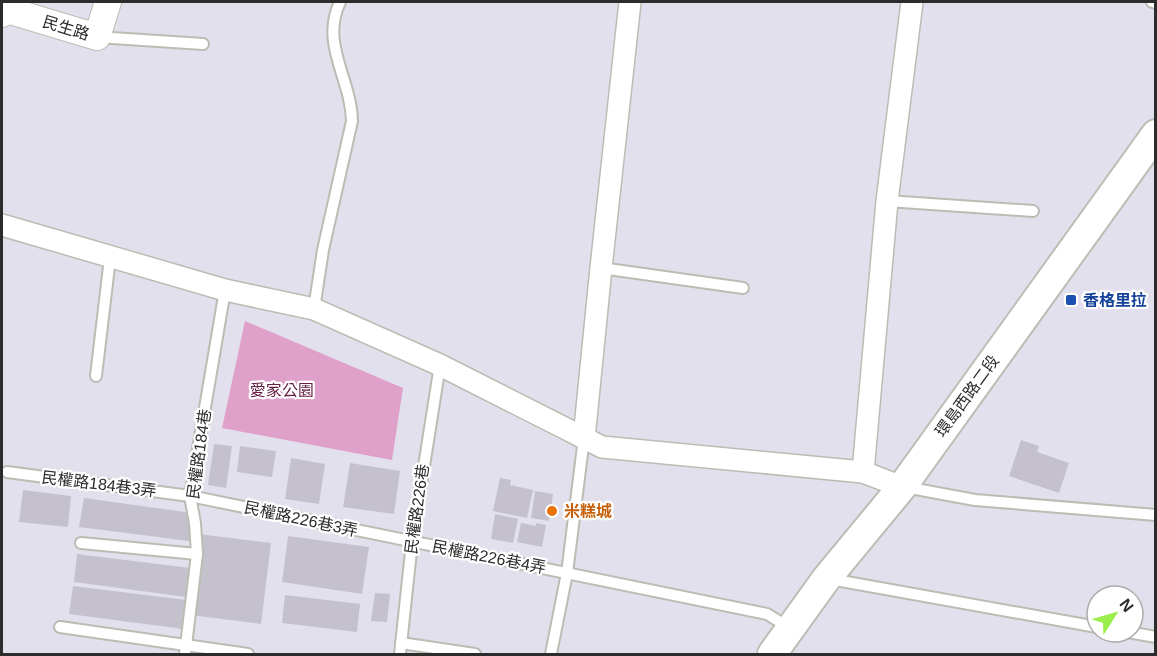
<svg xmlns="http://www.w3.org/2000/svg" width="1157" height="656" viewBox="0 0 1157 656" font-family="Helvetica,'Noto Sans TC',sans-serif">
	<rect width="100%" height="100%" fill="#e3e0ed"/>
	<polygon fill="#dfa0c9" points="245,321 403,388 392,460 222,428"/>
	<g fill="#c4c1cc">
		<polygon points="1021,440 1039,446 1037,452 1069,463 1059,493 1009,476"/>
		<polygon points="214,444 232,446 226,488 208,485"/>
		<polygon points="240,446 276,451 272,477 237,472"/>
		<polygon points="291,458 325,464 319,504 285,499"/>
		<polygon points="350,463 400,471 394,514 343,507"/>
		<polygon points="500,478 511,480 510,485 533,490 527,518 493,511"/>
		<polygon points="23,490 71,496 68,527 19,522"/>
		<polygon points="535,491 553,494 549,521 531,518"/>
		<polygon points="84,498 185,512 189,516 191,524 189,541 79,527"/>
		<polygon points="495,514 518,519 513,543 491,539"/>
		<polygon points="521,523 536,526 536,523 546,525 542,547 517,542"/>
		<polygon points="199,534 271,543 261,624 190,615"/>
		<polygon points="288,536 369,547 362,594 282,582"/>
		<polygon points="77,554 190,568 186,597 74,582"/>
		<polygon points="73,586 186,600 183,629 69,614"/>
		<polygon points="375,593 390,594 387,622 371,621"/>
		<polygon points="285,595 360,604 357,632 282,623"/>
	</g>
	<g fill="none" stroke-linecap="round" stroke-linejoin="round">
		<g stroke="#b9beb3" stroke-width="14">
			<g id="service">
				<polyline points="1152,2 1156,3"/>
				<polyline points="97,37 203,44"/>
				<polyline points="887,201 1033,211"/>
				<polyline points="601,268 743,288"/>
				<path d="M 314,309 L 323,250 L 352,121 C 351,78 320,44 340,2"/>
				<polyline points="96,376 110,258"/>
				<polyline points="7,472 190,496 767,614 790,628"/>
				<polyline points="905,487 975,500 1156,515"/>
				<polyline points="81,543 197,554"/>
				<polyline points="830,579 1097,627"/>
				<polyline points="60,627 248,654"/>
				<polyline points="1128,632 1156,637"/>
				<polyline points="401,643 475,654"/>
				<polyline points="185,654 197,554 195,523 190,496 225,290"/>
				<polyline points="400,654 412,542 440,365"/>
				<polyline points="551,654 567,573 584,438"/>
			</g>
		</g>
		<g stroke="#b9beb3" stroke-width="24">
			<g id="minor">
				<polyline points="2,225 225,290 314,309 440,365 602,447 863,472 902,487"/>
				<polyline points="584,438 601,268 630,2"/>
				<polyline points="863,472 887,201 912,2"/>
			</g>
		</g>
		<g stroke="#b9beb3" stroke-width="28">
			<polyline id="tertiary" points="2,14 4,9 97,37 108,2"/>
		</g>
		<g stroke="#b9beb3" stroke-width="32">
			<polyline id="secondary" points="772,654 826,579 902,487 1156,134"/>
		</g>
		<use href="#service" stroke="#fff" stroke-width="10"/>
		<use href="#minor" stroke="#fff" stroke-width="21"/>
		<use href="#tertiary" stroke="#fff" stroke-width="26"/>
		<use href="#secondary" stroke="#fff" stroke-width="28"/>
	</g>
	<rect fill="#1a4fb4" stroke="#fff" stroke-width="2" x="1065" y="294" width="12" height="12" rx="3"/>
	<circle fill="#e8710a" stroke="#fff" stroke-width="2" cx="552" cy="511" r="6"/>
	<g text-anchor="middle" dominant-baseline="central" stroke-width="4.5" stroke-linejoin="round" paint-order="stroke">
		<g font-size="16" fill="#2c2c2c" stroke="#fff">
			<text transform="translate(66 28) rotate(17)">民生路</text>
			<text transform="translate(967 396) rotate(-54)">環島西路二段</text>
			<text transform="translate(199 454) rotate(-82)">民權路184巷</text>
			<text transform="translate(99 484) rotate(7)">民權路184巷3弄</text>
			<text transform="translate(417 509) rotate(-82)">民權路226巷</text>
			<text transform="translate(301 519) rotate(12)">民權路226巷3弄</text>
			<text transform="translate(489 557) rotate(11)">民權路226巷4弄</text>
		</g>
		<g font-size="16" font-weight="bold" fill="#164399" stroke="#fff" text-anchor="start">
			<text x="1083" y="300">香格里拉</text>
		</g>
		<g font-size="16" fill="#652043" stroke="#fff">
			<text x="282" y="390">愛家公園</text>
		</g>
		<g font-size="16" font-weight="bold" fill="#c56008" stroke="#fff" text-anchor="start">
			<text x="564" y="511">米糕城</text>
		</g>
	</g>
	<rect width="1157" height="656" fill="none" stroke="#2c2c2c" stroke-width="6"/>
	<g transform="translate(1115 614) rotate(53)"><circle r="28" fill="#ffffff" stroke="#ababab" stroke-width="1.5"/>
	<path d="M0-4.5L10 22L0 15L-10 22Z" fill="#9bee4b"/>
	<text y="-9" font-size="16" font-weight="bold" text-anchor="middle" fill="#2c2c2c">N</text>
	</g>
</svg>
